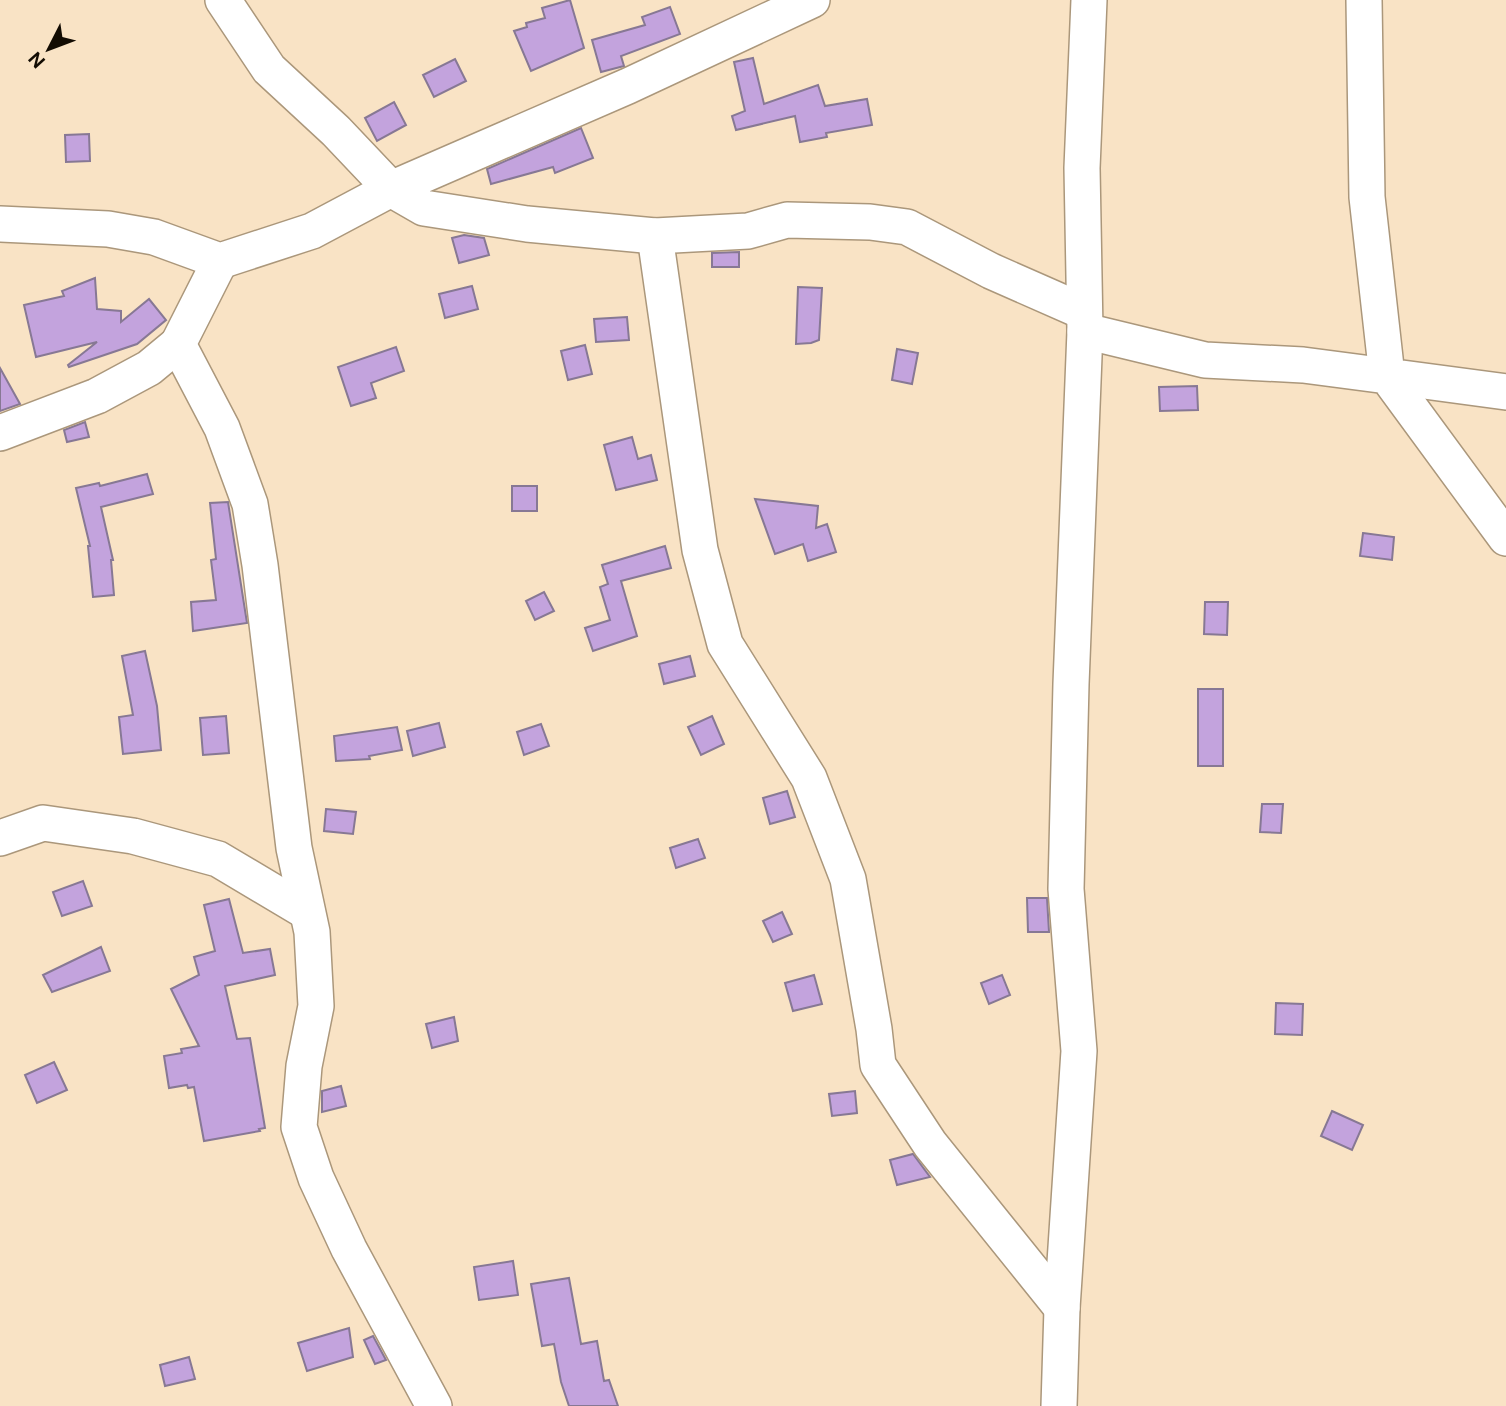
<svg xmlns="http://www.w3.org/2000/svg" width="1506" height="1406" viewBox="0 0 1506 1406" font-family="'DM Sans',sans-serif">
	<rect width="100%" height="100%" fill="#f9e3c5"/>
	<g fill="#c3a3dd" stroke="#877894" stroke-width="2">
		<polygon points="570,0 584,48 531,71 514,31 527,27 526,23 545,18 542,8"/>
		<polygon points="670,7 680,34 621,56 624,66 601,72 592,40 645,25 642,17"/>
		<polygon points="753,58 764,104 818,85 825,106 867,99 872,125 826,133 827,137 800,142 795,116 736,130 732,116 745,111 734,62"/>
		<polygon points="455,59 466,81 434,97 423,75"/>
		<polygon points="394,102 406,125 377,141 365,118"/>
		<polygon points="581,128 593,158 555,173 553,167 491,184 487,169"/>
		<polygon points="89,134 90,161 66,162 65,135"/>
		<polygon points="464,235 484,238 489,255 459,263 452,238"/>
		<polygon points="739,252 739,267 712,267 712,253"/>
		<polygon points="95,278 97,309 121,311 121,322 149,299 166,320 137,344 69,367 68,365 97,342 36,357 24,305 64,296 62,291"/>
		<polygon points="472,286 478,309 445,318 439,294"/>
		<polygon points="798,287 822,288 819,340 811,343 796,344"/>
		<polygon points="627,317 629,340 596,342 594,319"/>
		<polygon points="585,345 592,374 568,380 561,351"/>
		<polygon points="396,347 404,371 371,383 376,398 351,406 338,367"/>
		<polygon points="897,349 918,353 912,384 892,380"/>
		<polygon points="0,368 20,404 0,411"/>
		<polygon points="1197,386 1198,410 1160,411 1159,387"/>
		<polygon points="85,422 89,437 67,442 64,430"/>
		<polygon points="632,437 638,459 651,455 657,480 616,490 604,445"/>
		<polygon points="147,474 153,494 101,507 113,560 111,560 114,595 93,597 88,546 90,546 76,488 99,483 100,486"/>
		<rect x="512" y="486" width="25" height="25"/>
		<polygon points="755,499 818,506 816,528 827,524 836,552 808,561 803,544 775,554"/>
		<polygon points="228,502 247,623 193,631 191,602 216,600 211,560 216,559 210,503"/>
		<polygon points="1363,533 1394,537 1392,560 1360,556"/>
		<polygon points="665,546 671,568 621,581 637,636 593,651 585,628 610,620 600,587 608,584 602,565"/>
		<polygon points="544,592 554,611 535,620 526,601"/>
		<polygon points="1205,602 1228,602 1227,635 1204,634"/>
		<polygon points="145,651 157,706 161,750 123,754 119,717 133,715 122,656"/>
		<polygon points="690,656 695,676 664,684 659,664"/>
		<rect x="1198" y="689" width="25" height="77"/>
		<polygon points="226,716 229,753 203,755 200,718"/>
		<polygon points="712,716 724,744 701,755 688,727"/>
		<polygon points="439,723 445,747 413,756 407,731"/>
		<polygon points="541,724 549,746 524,755 517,732"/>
		<polygon points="397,727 402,750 369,756 370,759 336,761 334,736"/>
		<polygon points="787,791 795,817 770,824 763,798"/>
		<polygon points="1262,804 1283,804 1281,833 1260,832"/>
		<polygon points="326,809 356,812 353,834 324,831"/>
		<polygon points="698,839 705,858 676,868 670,848"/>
		<polygon points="83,881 92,906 62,916 53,892"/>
		<polygon points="1027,898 1047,898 1049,932 1028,932"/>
		<polygon points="229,899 243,953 270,949 275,975 225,986 237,1039 250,1038 265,1128 259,1129 260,1131 204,1141 194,1087 188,1088 187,1085 169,1088 164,1056 182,1053 181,1049 199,1046 171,989 199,975 194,957 215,951 204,905"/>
		<polygon points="782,912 792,934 773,942 763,921"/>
		<polygon points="101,947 110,971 52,992 43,975"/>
		<polygon points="814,975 822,1004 793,1011 785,983"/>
		<polygon points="1002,975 1010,995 989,1004 981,983"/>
		<polygon points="1276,1003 1303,1004 1302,1035 1275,1034"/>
		<polygon points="454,1017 458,1041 432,1048 426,1024"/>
		<polygon points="54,1062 67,1090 37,1103 25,1075"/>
		<polygon points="341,1086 346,1106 322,1112 322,1091"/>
		<polygon points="855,1091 857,1113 832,1116 829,1094"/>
		<polygon points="1332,1111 1363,1125 1352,1150 1321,1136"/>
		<polygon points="913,1154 930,1177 897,1185 890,1160"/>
		<polygon points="513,1261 518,1295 479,1300 474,1267"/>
		<polygon points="569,1278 581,1344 597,1341 604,1381 609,1380 618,1406 569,1406 561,1382 554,1344 542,1346 531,1284"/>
		<polygon points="349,1328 353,1357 307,1371 298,1343"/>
		<polygon points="373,1336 386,1360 375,1364 364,1340"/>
		<polygon points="189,1357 195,1379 165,1386 160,1365"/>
	</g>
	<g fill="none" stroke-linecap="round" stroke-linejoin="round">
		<g stroke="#ab977b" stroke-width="38">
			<g id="minor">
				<polyline points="223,0 269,69 336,131 391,189 424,208 527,224 655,236 748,231 787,220 870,222 907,227 991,271 1084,312"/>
				<polyline points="1364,0 1367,197 1387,376 1506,392"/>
				<polyline points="0,224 108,229 154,237 220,261 312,231 391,189 628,86 812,0"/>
				<polyline points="655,236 700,550 725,644 809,778 848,879 874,1029 878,1065 930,1144 1062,1308"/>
				<polyline points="220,261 178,344 222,428 250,504 260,565 294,848 312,932 316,1006 304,1066 299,1127 316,1178 349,1249 434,1406"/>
				<polyline points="1085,331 1205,360 1303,365 1387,376 1506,538"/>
				<polyline points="0,433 97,396 149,368 178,344"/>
				<polyline points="0,838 43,823 133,836 218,859 307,912"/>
				<polyline points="1059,1406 1062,1308 1079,1051 1066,889 1071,684 1085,331 1082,168 1089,0"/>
			</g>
		</g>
		<use href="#minor" stroke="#fff" stroke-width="35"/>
	</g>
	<g transform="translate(49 49) rotate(228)" stroke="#f9e3c5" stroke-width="5" paint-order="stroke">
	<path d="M0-5L12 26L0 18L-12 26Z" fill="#130c03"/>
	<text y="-10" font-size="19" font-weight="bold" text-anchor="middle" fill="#130c03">N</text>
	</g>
</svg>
